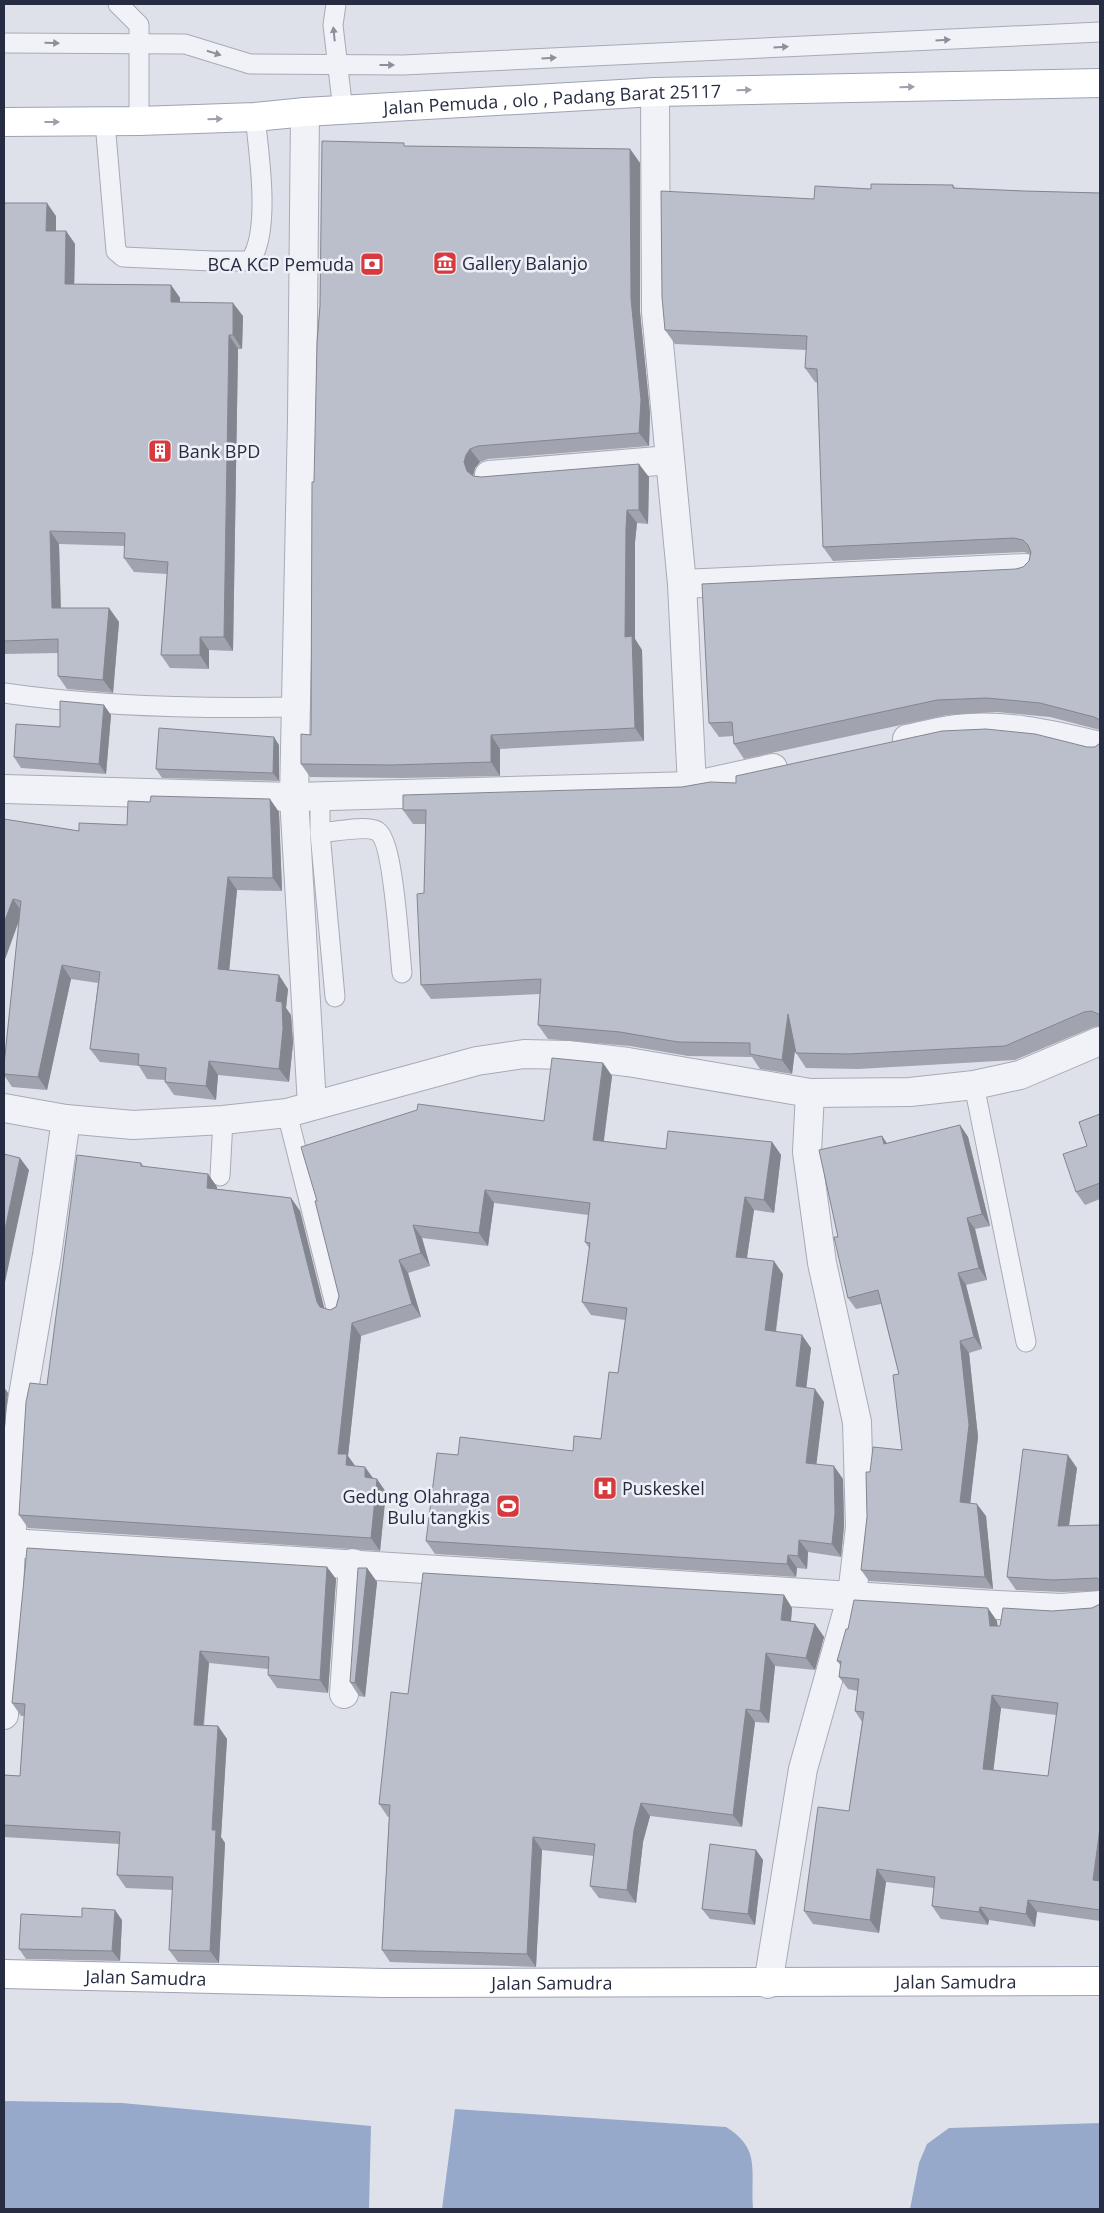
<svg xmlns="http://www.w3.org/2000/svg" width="1104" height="2213" viewBox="0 0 1104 2213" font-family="'Open Sans',sans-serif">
	<rect width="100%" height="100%" fill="#dee1e9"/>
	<g fill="#96a9cb">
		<polygon points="4,2101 122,2103 371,2126 369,2209 4,2209"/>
		<path d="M 455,2109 L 726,2127 C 762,2149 750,2172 753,2209 L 442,2209 Z"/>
		<polygon points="1100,2123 1100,2209 910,2209 919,2163 927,2144 949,2128"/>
	</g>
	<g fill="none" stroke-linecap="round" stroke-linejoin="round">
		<g stroke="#a7abb7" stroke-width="21">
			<g id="lane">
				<polyline points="118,4 139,25 139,121"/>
				<polyline points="336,4 333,25 343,111"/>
				<polyline points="4,43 185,44 250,64 403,65 1100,32"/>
				<path d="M 105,122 L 116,251 L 123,257 L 212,261 L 250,261 C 271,232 259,153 255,117"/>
				<path d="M 4,693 C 101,707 199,709 297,707"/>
				<polyline points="320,795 320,833 335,997"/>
				<path d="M 320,833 C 333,832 366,825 377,831 C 394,841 399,949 402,973"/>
				<polyline points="974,1085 1026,1342"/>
				<polyline points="287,1113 337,1312"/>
				<polyline points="220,1176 223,1120"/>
			</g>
		</g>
		<g stroke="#a7abb7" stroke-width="30">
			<g id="street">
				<polyline points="655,92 656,312 682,584 692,786"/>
				<polyline points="305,112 302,419 294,797 312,1105"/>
				<polyline points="489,475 670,460"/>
				<polyline points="682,584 1025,568"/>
				<path d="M 907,739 C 921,736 935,732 949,730 C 999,722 1051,734 1100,746"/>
				<polyline points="4,789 294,797 692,786 773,768"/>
				<polyline points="4,1108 66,1119 133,1125 223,1120 287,1113 477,1061 524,1054 568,1055 628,1062 810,1093 910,1092 974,1085 1020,1075 1100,1041"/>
				<polyline points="11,1543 978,1604 1062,1608 1100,1605"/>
				<polyline points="344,1694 353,1563"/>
				<polyline points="4,1715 11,1543 20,1413 47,1255 66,1119"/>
				<polyline points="768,1984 803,1769 852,1595 860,1527 857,1422 822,1263 807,1152 810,1093"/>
			</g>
		</g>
		<g stroke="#9da3b5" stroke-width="30">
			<g id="primary">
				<path id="s1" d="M 4,122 L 139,121 L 255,117 L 305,112 L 655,92 L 1100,83"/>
				<path id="s2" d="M 4,1974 L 385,1983 L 1100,1981"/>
			</g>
		</g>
		<use href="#lane" stroke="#f1f2f7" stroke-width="19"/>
		<use href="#street" stroke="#f1f2f7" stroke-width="28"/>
		<use href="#primary" stroke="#fff" stroke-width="28"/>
	</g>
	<g fill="#a1a4af" fill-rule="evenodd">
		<polygon points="407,146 630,149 640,163 640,312 650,413 649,446 488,459 480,462 475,468 473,476 481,477 649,477 648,524 637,523 635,542 635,639 642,650 644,741 500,749 500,776 401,778 310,777 301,764 311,735 314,482"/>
		<polygon points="953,185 955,188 1024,191 1100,193 1100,730 1050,717 997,712 947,715 744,759 734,744 733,736 719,737 709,723 1016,569 1023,567 1029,561 1030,554 1024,552 833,561 823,547 818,383 815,382 805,368 806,350 675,344 665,330 814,199 871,189"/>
		<polygon points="4,203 56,216 56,231 66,231 75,244 74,284 171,285 180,298 180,303 243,316 242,349 238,349 233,651 209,650 209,669 170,668 161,655 167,574 134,572 124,558 125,546 59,544 61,608 109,608 119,622 113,693 67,689 58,676 58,653 4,654"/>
		<polygon points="111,715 106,774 21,768 14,757 60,727"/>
		<polygon points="1100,743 1100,1026 1094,1027 1015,1060 858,1069 806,1068 796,1053 795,1047 792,1074 760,1069 752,1057 688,1056 630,1046 548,1039 538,1025 540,994 431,999 421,985 424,893 426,824 413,824 403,810 736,783 1095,747"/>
		<polygon points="279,745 279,781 162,778 156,769"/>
		<polygon points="279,812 282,891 237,890 229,970 288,989 286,1008 291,1015 293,1043 289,1082 218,1075 216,1100 174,1095 165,1082 165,1080 147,1079 139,1066 100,1062 90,1049 98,983 71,979 47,1090 12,1087 4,1075 4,1065 19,921 4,962 4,819 79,831 127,825"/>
		<polygon points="603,1063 612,1076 604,1141 666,1149 772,1142 781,1155 774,1213 754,1210 747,1258 783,1274 776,1332 811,1348 806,1388 824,1402 816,1464 843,1479 844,1526 841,1557 808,1552 807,1569 797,1568 796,1577 435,1554 426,1541 458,1455 573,1451 601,1439 618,1373 625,1320 591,1315 582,1302 589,1248 585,1242 588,1215 494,1203 488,1246 422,1238 430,1266 408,1273 421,1317 361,1336 348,1456 355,1466 365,1467 373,1478 386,1492 380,1551 28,1528 19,1515 141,1163 144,1167 208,1174 217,1187 217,1189 291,1198 300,1211 324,1308 330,1310 336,1307 339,1296 317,1201 544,1121"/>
		<polygon points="1100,1114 1100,1199 1085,1205 1076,1192 1087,1146"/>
		<polygon points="960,1125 968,1137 990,1226 975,1229 987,1280 966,1285 982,1349 969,1353 978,1437 970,1503 986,1516 993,1589 869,1581 861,1570 867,1517 870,1472 902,1450 899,1374 881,1304 856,1309 848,1298 838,1237 882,1136 887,1144"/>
		<polygon points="1077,1468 1069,1526 1100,1525 1100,1591 1062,1592 1016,1590 1007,1577"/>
		<polygon points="327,1567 336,1579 328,1693 277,1688 268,1675 268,1669 209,1663 204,1726 218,1726 227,1739 221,1837 225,1843 219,1963 178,1962 169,1950 173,1890 126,1888 117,1875 119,1844 4,1837 4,1775 20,1776 24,1716 21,1716 12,1703"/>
		<polygon points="367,1568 377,1582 365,1697 359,1696 350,1682"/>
		<polygon points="784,1595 792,1608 791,1621 815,1624 824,1637 815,1670 775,1666 769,1723 755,1722 742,1827 650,1816 643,1842 636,1903 599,1898 590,1886 594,1856 542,1850 536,1967 390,1962 382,1950 389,1817 388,1817 379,1804 408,1694"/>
		<path d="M 1100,1604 L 1100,1921 L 1037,1912 L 1035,1927 L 989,1920 L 988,1925 L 941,1919 L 932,1906 L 934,1888 L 886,1882 L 879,1933 L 813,1924 L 804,1911 L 849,1811 L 862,1722 L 855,1711 L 858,1691 L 848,1689 L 839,1677 L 841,1666 L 837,1661 L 848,1629 L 997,1621 L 997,1626 L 1000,1626 L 1052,1611 L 1092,1608 ZM 1001,1708 L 1056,1715 L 1048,1776 L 993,1770 Z"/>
		<polygon points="756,1850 763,1860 755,1925 710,1919 702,1909"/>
		<polygon points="122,1920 120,1961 26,1959 19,1949"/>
	</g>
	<g fill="#83868f">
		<polygon points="630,149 640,163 640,312 650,413 649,446 639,433 631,299"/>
		<polygon points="47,203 56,216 56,244 46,231"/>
		<polygon points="66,231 75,244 74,297 65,284"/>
		<polygon points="171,285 180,298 180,316 171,302"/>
		<polygon points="233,303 243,316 242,349 233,335"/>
		<polygon points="229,335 238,349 233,651 224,637"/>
		<polygon points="470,449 480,462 475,468 473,476 467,471 464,462 466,455"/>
		<polygon points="639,464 649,477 648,524 639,510"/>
		<polygon points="627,510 637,523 635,542 635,639 642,650 644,741 635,728 625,637 626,528"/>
		<polygon points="50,531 59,544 61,621 52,608"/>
		<polygon points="109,608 119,622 113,693 103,680"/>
		<polygon points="200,637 209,650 209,669 200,655"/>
		<polygon points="104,705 111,715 106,774 99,764"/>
		<polygon points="491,735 500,749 500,776 491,762"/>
		<polygon points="274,737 279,745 279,781 273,773"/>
		<polygon points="270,799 279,812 282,891 273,878"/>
		<polygon points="228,877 237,890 228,983 218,969"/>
		<polygon points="13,899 22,912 4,962 4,923"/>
		<polygon points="62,965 71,979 47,1090 38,1077"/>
		<polygon points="279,975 288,989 286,1008 291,1015 293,1043 289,1082 279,1069 276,1001"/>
		<polygon points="788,1014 798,1028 792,1074 782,1060"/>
		<polygon points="209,1061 218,1075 216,1100 206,1086"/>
		<polygon points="603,1063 612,1076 602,1153 593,1140"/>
		<polygon points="960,1125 968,1137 990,1226 982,1214"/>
		<polygon points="882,1136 890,1148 884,1144"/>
		<polygon points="772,1142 781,1155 774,1213 764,1200"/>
		<polygon points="20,1158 29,1170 4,1287 4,1234"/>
		<polygon points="208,1174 217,1187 216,1201 207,1188"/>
		<polygon points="485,1190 494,1203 488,1246 479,1233"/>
		<polygon points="745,1197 754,1210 745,1270 736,1257"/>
		<polygon points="291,1198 300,1211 326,1315 329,1320 317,1302"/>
		<polygon points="967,1218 975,1229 987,1280 979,1268"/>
		<polygon points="413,1225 422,1238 430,1266 421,1253"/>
		<polygon points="399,1260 408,1273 421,1317 412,1304"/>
		<polygon points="774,1261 783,1274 774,1343 765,1330"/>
		<polygon points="958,1273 966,1285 982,1349 974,1337"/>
		<polygon points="352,1323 361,1336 348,1456 356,1467 355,1478 338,1454"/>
		<polygon points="802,1335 811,1348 805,1399 796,1386"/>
		<polygon points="960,1341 969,1353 978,1437 969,1514 960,1502"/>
		<polygon points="4,1387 8,1393 4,1439"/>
		<polygon points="815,1389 824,1402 815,1476 806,1463"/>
		<polygon points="1068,1455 1077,1468 1067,1539 1058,1526"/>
		<polygon points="834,1466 843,1479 844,1526 841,1557 832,1544"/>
		<polygon points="365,1467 374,1480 365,1477"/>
		<polygon points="377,1479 386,1492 380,1551 371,1538"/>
		<polygon points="977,1504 986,1516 993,1589 985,1577"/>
		<polygon points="799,1540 808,1552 807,1569 798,1556"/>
		<polygon points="788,1555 797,1568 796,1577 787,1564"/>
		<polygon points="327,1567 336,1579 328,1693 320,1680"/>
		<polygon points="367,1568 377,1582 365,1697 355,1683"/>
		<polygon points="784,1595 792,1608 790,1632 781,1620"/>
		<polygon points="988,1608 997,1621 999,1638 990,1626"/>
		<polygon points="815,1624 824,1637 815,1670 806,1658"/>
		<polygon points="200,1651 209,1663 202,1738 194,1725"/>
		<polygon points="766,1653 775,1666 769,1723 760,1711"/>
		<polygon points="992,1695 1001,1708 992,1782 983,1769"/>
		<polygon points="746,1709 755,1722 742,1827 733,1815"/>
		<polygon points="218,1726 227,1739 221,1837 225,1843 219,1963 210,1951 212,1830"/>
		<polygon points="641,1803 650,1816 643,1842 636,1903 627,1890 634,1830"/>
		<polygon points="1100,1828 1100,1890 1093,1880"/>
		<polygon points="533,1837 542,1850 536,1967 527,1954"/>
		<polygon points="756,1850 763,1860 755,1925 748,1914"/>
		<polygon points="877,1869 886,1882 879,1933 870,1920"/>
		<polygon points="1028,1900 1037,1912 1035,1927 1026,1914"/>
		<polygon points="980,1907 989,1920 988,1925 979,1912"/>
		<polygon points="115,1910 122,1920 120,1961 112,1951"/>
	</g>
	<g fill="#bbbfcc" stroke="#83868f" fill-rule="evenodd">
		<polygon points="322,141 404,143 404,146 630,149 631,299 641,400 639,433 478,446 470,449 466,455 464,462 467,471 473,476 481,477 639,464 639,510 627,510 626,528 625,637 632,636 635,728 491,735 491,762 391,765 301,764 301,734 311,735 312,482 314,482 317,343 320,306"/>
		<polygon points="871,184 953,185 953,188 1024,191 1100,193 1100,720 1094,717 1040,703 987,698 937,700 734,744 732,722 709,723 702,584 1016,569 1023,567 1029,561 1031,552 1028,545 1023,540 1014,538 823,547 817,369 805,368 807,336 665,330 662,297 661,191 814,199 815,186 871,189"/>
		<polygon points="4,203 47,203 46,231 66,231 65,284 171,285 171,302 233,303 233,335 229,335 224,637 200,637 200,655 161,655 168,562 124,558 125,533 50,531 52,608 109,608 103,680 58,676 58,639 4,641"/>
		<polygon points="60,701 104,705 99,764 14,757 16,724 60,727"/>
		<polygon points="159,728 274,737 273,773 156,769"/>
		<polygon points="986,729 1035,734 1087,747 1095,747 1100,743 1100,1015 1092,1011 1084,1012 1005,1046 848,1054 796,1053 788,1014 782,1060 750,1054 750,1043 678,1042 620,1032 538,1025 541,979 421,985 417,894 424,893 426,810 403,810 403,795 682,787 710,782 736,783 736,776 942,731"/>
		<polygon points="151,796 270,799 273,878 228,877 218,969 279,975 276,1001 282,1002 283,1029 279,1069 209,1061 206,1086 165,1082 166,1068 138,1065 139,1054 90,1049 100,972 62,965 38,1077 4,1074 4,1065 21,901 13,899 4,923 4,819 79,831 79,823 127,825 128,801 150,802"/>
		<polygon points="552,1058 603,1063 593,1140 666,1149 668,1131 772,1142 764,1200 745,1197 736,1257 774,1261 765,1330 802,1335 796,1386 815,1389 806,1463 834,1466 835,1513 832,1544 799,1540 798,1556 788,1555 787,1564 426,1541 437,1453 458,1455 460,1437 573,1451 574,1436 601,1439 609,1372 618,1373 627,1308 582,1302 590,1243 585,1242 590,1203 485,1190 479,1233 413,1225 421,1253 399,1260 412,1304 352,1323 338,1454 347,1454 346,1465 365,1467 365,1477 377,1479 371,1538 19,1515 26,1402 30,1383 47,1385 77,1155 141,1163 141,1166 208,1174 207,1188 291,1198 317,1302 320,1307 330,1310 336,1307 339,1296 315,1201 317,1201 301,1147 417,1110 418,1104 544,1121"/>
		<polygon points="1100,1114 1100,1183 1076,1192 1063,1154 1087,1146 1079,1122"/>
		<polygon points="960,1125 982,1214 967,1218 979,1268 958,1273 974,1337 960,1341 969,1425 960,1502 977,1504 985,1577 861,1570 867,1517 866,1472 870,1472 873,1447 902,1450 893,1375 899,1374 878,1290 848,1298 834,1237 838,1237 819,1150 882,1136 884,1144"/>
		<polygon points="4,1154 20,1158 4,1234"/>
		<polygon points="1023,1449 1068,1455 1058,1526 1100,1525 1100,1580 1097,1578 1053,1580 1007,1577"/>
		<polygon points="27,1548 327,1567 320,1680 268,1675 269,1657 200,1651 194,1725 218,1726 212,1830 216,1830 210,1951 169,1950 173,1877 117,1875 120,1832 4,1825 4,1775 20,1776 25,1704 12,1703"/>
		<polygon points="358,1568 367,1568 355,1683 350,1682"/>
		<polygon points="423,1573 784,1595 781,1620 815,1624 806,1658 766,1653 760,1711 746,1709 733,1815 641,1803 634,1830 627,1890 590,1886 595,1844 533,1837 527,1954 382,1950 390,1805 379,1804 391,1692 408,1694"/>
		<path d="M 854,1600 L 988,1608 L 990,1626 L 1000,1626 L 1003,1608 L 1052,1611 L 1092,1608 L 1100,1604 L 1100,1828 L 1093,1880 L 1100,1881 L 1100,1910 L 1028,1900 L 1026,1914 L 980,1907 L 979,1912 L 932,1906 L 935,1877 L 877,1869 L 870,1920 L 804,1911 L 818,1807 L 849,1811 L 864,1712 L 855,1711 L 859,1679 L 839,1677 L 841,1661 L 837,1661 L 846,1629 L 848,1629 ZM 992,1695 L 1058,1703 L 1048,1776 L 983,1769 Z"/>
		<polygon points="710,1844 756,1850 748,1914 702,1909"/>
		<polygon points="82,1908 115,1910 112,1951 19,1949 21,1914 82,1917"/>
	</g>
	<defs><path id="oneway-solid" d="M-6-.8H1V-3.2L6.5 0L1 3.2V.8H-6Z" transform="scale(1.25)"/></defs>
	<g fill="#8c8f9c">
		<use href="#oneway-solid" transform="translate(334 34) rotate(-96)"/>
		<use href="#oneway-solid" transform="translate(943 40) rotate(-3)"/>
		<use href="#oneway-solid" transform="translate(52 43) rotate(1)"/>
		<use href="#oneway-solid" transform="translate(781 47) rotate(-3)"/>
		<use href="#oneway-solid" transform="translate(214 53) rotate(18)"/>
		<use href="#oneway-solid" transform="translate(549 58) rotate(-3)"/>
		<use href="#oneway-solid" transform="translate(387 65)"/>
	</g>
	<g fill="#9da0aa">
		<use href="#oneway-solid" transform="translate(907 87) rotate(-1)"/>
		<use href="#oneway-solid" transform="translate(744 90) rotate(-1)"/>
		<use href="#oneway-solid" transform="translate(215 119) rotate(-2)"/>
		<use href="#oneway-solid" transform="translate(52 122)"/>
	</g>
	<defs>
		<g id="museum-square" transform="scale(1.25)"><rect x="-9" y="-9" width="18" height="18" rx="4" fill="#d73a3e" stroke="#eef0f6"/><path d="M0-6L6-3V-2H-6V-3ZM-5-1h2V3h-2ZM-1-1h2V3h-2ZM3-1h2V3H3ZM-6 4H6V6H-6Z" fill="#fff"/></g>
		<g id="bank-square" transform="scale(1.25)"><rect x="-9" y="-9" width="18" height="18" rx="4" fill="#d73a3e" stroke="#eef0f6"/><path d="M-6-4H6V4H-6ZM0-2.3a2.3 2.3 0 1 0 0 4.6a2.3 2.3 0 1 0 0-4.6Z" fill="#fff"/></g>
		<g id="building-square" transform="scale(1.25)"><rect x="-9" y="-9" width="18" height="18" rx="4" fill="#d73a3e" stroke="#eef0f6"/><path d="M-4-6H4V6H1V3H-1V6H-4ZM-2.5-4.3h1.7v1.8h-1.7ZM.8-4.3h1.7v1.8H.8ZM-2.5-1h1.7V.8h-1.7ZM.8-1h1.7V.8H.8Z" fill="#fff"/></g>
		<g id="hospital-square" transform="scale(1.25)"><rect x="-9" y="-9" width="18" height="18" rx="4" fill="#d73a3e" stroke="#eef0f6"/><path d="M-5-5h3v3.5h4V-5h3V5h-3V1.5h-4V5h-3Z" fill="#fff"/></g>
		<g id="stadium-square" transform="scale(1.25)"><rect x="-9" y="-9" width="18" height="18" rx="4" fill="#d73a3e" stroke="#eef0f6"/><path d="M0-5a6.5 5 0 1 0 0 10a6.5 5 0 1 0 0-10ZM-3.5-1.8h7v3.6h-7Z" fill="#fff"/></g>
	</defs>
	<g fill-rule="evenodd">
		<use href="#museum-square" x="445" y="263"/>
		<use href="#bank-square" x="372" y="264"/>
		<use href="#building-square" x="160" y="451"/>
		<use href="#hospital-square" x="605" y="1488"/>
		<use href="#stadium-square" x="508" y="1506"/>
	</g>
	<g text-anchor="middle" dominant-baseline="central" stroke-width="5" stroke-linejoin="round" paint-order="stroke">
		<g font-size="18" fill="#262c41" stroke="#eef0f6">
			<text stroke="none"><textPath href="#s1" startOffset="549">Jalan Pemuda , olo , Padang Barat 25117</textPath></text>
			<text stroke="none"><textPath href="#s2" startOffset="142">Jalan Samudra</textPath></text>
			<text stroke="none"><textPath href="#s2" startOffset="952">Jalan Samudra</textPath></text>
			<text stroke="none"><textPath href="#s2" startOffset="548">Jalan Samudra</textPath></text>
		</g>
		<g font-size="18" fill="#262c41" stroke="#eef0f6" text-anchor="start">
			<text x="462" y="263">Gallery Balanjo</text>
			<text x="354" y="264" text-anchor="end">BCA KCP Pemuda</text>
			<text x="178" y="451">Bank BPD</text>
			<text x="622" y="1488">Puskeskel</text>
			<text x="490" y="1496" text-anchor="end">Gedung Olahraga<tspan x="490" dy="21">Bulu tangkis</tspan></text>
		</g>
	</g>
	<rect width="1104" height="2213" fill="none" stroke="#262c41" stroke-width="10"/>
</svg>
